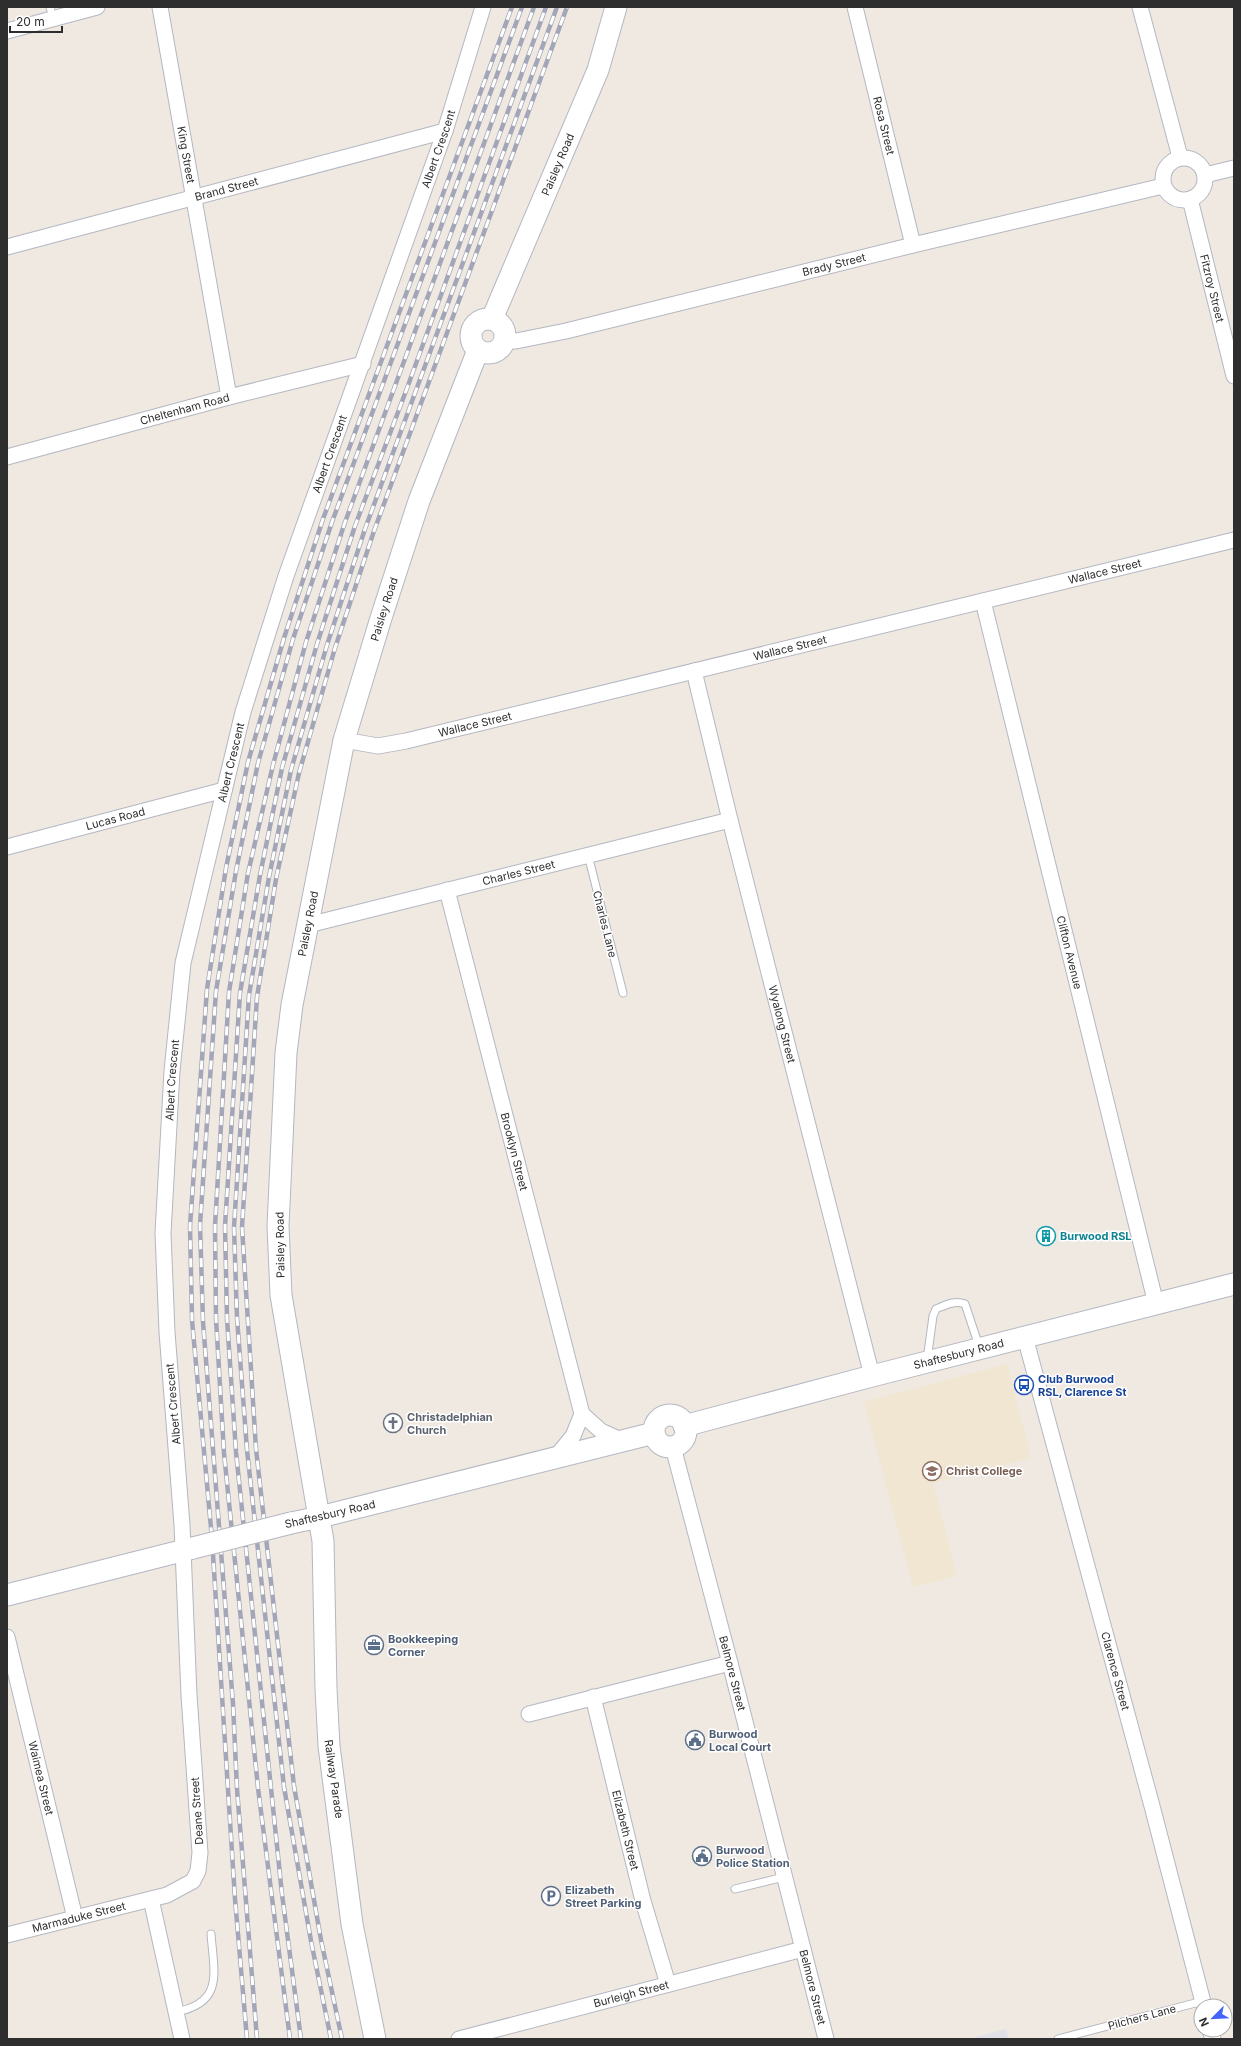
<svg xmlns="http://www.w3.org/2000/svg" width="1241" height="2046" viewBox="0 0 1241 2046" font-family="Inter,sans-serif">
	<rect width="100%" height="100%" fill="#efe9e1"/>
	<polygon fill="#e3e1e8" points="1006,2029 1009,2039 976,2039 975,2037"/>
	<polygon fill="#f0e6d1" points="1007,1364 1031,1458 933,1483 957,1576 913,1587 864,1402"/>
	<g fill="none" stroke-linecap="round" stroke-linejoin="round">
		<g stroke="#b4b7c1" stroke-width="9">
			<g id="lane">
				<polyline points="50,7 53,18"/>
				<polyline points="588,855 623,993"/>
				<path d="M 927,1360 L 933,1316 L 936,1309 C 946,1305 954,1300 965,1304 L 979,1346"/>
				<polyline points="735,1889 784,1877"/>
				<path d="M 176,2012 C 224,2003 214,1973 211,1934"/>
				<polyline points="1058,2039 1203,2001"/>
			</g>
		</g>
		<g stroke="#b4b7c1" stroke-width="17">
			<g id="street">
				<path id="s1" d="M 160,7 L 229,397"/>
				<path id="s2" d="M 855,7 L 913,245"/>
				<polyline points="1140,7 1180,157"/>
				<polyline points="7,31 97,7"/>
				<circle cx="1184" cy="179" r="21"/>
				<polyline points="1205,175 1234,168"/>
				<path id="s3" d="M 1190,199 L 1234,376"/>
				<path id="s4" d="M 7,247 L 445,131"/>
				<path id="s5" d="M 505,341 L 516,341 L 566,331 L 913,245 L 1163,186"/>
				<path id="s6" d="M 7,457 L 229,397 L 363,364"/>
				<path id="s7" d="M 983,601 L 1156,1304"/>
				<path id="s8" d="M 694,671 L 730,820 L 872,1376"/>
				<path id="s9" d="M 344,740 L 378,746 L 406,741 L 1234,540"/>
				<path id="s10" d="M 7,847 L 224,790"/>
				<path id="s11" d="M 447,890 L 582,1414 L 601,1431 L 621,1440"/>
				<path id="s12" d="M 308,925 L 730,820"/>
				<path id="s13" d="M 1025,1337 L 1152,1806 L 1204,2006"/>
				<path id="s14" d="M 673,1447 L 730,1663 L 826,2039"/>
				<polyline points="555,1458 573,1436 582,1414"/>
				<path id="s15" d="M 7,1637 L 75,1918"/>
				<path id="s16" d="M 593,1697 L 643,1901 L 668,1984"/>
				<polyline points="529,1714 730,1663"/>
				<polyline points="151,1899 182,2039"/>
				<path id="s17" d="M 7,1935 L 167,1895 L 193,1881 L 198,1871 L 200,1853 L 189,1695 L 182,1525 L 167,1332 L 163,1233 L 172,1071 L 183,963 L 243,712 L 286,576 L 445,131 L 483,7"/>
				<polyline points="1210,2030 1213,2039"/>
				<path id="s18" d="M 459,2039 L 803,1949"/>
			</g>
		</g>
		<g stroke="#b4b7c1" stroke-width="23">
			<g id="secondary">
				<circle cx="488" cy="336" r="17"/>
				<path id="s19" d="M 492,319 L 598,70 L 616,7"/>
				<circle cx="670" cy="1431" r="16"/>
				<path id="s20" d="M 684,1426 L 872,1376 L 1234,1284"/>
				<polyline points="291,1523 320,1517 654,1433"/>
				<polyline points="7,1595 193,1548"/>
				<path id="s21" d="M 375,2039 L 352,1924 L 329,1746 L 326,1689 L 323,1541 L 281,1295 L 278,1226 L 286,1053 L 292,1005 L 344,740 L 381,618 L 419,501 L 478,350"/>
			</g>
		</g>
		<use href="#lane" stroke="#fff" stroke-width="7"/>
		<use href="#street" stroke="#fff" stroke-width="15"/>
		<use href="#secondary" stroke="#fff" stroke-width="21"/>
		<g stroke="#a3a6b8" stroke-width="4.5">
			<g id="rail">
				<polyline points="247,2039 235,1899 212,1539 192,1320 190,1226 207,989 226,868 248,762 284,638 323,519 512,7"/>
				<polyline points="257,2039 237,1789 233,1704 203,1322 200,1225 216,991 236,871 258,763 293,639 332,522 522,7"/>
				<polyline points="290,2039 258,1788 224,1453 216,1319 215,1226 229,992 248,873 273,765 306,642 344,525 534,7"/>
				<polyline points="301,2039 282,1894 236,1452 227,1319 225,1226 240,993 260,875 282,768 317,644 355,526 406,391 546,7"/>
				<polyline points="331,2039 311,1941 284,1787 247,1450 237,1318 234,1227 249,995 269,877 291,770 327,645 365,529 557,7"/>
				<polyline points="342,2039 321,1940 294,1786 256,1449 242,1227 257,997 276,879 299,773 335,648 374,531 567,7"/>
			</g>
		</g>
		<use href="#rail" stroke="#fff" stroke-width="3" stroke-dasharray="9" stroke-linecap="butt"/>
		<g stroke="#b4b7c1" stroke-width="23" stroke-linecap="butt">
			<polyline id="secondary-bridge" points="193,1548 291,1523"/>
		</g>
		<use href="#secondary-bridge" stroke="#fff" stroke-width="21"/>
	</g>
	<defs>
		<g id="building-ring" transform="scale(1)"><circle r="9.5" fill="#fff" stroke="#0f9aa8" stroke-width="1.5"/><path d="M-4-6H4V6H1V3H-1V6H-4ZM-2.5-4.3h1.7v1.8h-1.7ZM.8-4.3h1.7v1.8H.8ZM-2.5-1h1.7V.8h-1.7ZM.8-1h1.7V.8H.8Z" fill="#0f9aa8"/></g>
		<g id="bus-ring" transform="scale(1)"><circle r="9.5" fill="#fff" stroke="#1a4fb4" stroke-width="1.5"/><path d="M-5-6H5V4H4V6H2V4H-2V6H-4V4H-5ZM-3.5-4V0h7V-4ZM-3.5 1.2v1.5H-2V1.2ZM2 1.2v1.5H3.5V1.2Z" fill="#1a4fb4"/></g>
		<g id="church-ring" transform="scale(1)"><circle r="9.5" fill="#fff" stroke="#6b7280" stroke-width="1.5"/><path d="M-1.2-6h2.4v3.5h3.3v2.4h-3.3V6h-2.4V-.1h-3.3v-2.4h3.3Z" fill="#6b7280"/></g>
		<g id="university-ring" transform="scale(1)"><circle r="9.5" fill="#fff" stroke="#8d6e63" stroke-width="1.5"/><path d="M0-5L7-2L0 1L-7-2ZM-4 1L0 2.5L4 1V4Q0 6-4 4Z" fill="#8d6e63"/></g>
		<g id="office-ring" transform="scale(1)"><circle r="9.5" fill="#fff" stroke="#5c6f8a" stroke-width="1.5"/><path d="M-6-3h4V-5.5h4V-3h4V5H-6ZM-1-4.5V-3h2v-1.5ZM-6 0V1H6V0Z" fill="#5c6f8a"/></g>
		<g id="civic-ring" transform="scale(1)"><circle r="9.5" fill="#fff" stroke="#5c6f8a" stroke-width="1.5"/><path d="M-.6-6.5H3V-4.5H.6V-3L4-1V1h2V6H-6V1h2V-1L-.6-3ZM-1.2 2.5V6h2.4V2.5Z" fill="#5c6f8a"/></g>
		<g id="parking-ring" transform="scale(1)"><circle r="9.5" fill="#fff" stroke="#5c6f8a" stroke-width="1.5"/><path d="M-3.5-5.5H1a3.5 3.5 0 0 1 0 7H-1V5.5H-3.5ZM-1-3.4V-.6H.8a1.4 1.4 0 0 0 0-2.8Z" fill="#5c6f8a"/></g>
	</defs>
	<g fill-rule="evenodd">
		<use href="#building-ring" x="1046" y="1236"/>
		<use href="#bus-ring" x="1024" y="1385"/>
		<use href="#church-ring" x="393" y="1423"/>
		<use href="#university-ring" x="932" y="1471"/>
		<use href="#office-ring" x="374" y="1645"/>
		<use href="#civic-ring" x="695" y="1740"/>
		<use href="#civic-ring" x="702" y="1856"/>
		<use href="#parking-ring" x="551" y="1896"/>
	</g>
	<g text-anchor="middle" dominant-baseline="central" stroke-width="3" stroke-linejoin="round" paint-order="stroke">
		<g font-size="11" fill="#2e2e2e" stroke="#fff">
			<text stroke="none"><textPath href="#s2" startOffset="122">Rosa Street</textPath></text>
			<text stroke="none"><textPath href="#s17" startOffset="1970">Albert Crescent</textPath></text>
			<text stroke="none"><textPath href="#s1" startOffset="150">King Street</textPath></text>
			<text stroke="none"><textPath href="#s19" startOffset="168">Paisley Road</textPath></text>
			<text stroke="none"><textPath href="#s4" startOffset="227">Brand Street</textPath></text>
			<text stroke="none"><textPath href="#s5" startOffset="338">Brady Street</textPath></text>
			<text stroke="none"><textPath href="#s3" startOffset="92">Fitzroy Street</textPath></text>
			<text stroke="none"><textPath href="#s6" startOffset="184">Cheltenham Road</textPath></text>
			<text stroke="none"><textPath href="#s17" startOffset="1646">Albert Crescent</textPath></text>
			<text stroke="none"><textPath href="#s9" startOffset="782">Wallace Street</textPath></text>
			<text stroke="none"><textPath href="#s21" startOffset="1449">Paisley Road</textPath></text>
			<text stroke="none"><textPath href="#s9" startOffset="458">Wallace Street</textPath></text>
			<text stroke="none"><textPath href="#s9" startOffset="134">Wallace Street</textPath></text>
			<text stroke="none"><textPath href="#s17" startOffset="1322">Albert Crescent</textPath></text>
			<text stroke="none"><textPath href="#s10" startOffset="112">Lucas Road</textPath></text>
			<text stroke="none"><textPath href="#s12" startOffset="217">Charles Street</textPath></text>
			<text stroke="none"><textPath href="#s21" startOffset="1125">Paisley Road</textPath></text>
			<text transform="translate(605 924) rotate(76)">Charles Lane</text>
			<text stroke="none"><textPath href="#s7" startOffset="362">Clifton Avenue</textPath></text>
			<text stroke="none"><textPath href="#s8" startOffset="364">Wyalong Street</textPath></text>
			<text stroke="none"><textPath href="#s17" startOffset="998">Albert Crescent</textPath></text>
			<text stroke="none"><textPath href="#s11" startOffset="270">Brooklyn Street</textPath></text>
			<text transform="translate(280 1245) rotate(-91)">Paisley Road</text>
			<text stroke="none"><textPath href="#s20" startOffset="284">Shaftesbury Road</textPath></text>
			<text transform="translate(173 1404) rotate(-95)">Albert Crescent</text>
			<text transform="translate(330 1514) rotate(-13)">Shaftesbury Road</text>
			<text stroke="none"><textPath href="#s13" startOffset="346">Clarence Street</textPath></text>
			<text stroke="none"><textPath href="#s14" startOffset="234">Belmore Street</textPath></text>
			<text stroke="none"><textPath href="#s15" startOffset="145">Waimea Street</textPath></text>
			<text transform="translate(334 1779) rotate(82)">Railway Parade</text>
			<text transform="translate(197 1811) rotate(-94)">Deane Street</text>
			<text stroke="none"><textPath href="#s16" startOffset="137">Elizabeth Street</textPath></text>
			<text stroke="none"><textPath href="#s17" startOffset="74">Marmaduke Street</textPath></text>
			<text stroke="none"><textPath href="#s14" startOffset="558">Belmore Street</textPath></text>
			<text stroke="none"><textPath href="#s18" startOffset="178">Burleigh Street</textPath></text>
			<text transform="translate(1142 2017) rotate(-15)">Pilchers Lane</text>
		</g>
		<g font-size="11" font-weight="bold" fill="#0d838f" stroke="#fff" text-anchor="start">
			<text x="1060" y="1236">Burwood RSL</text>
		</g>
		<g font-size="11" font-weight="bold" fill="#164399" stroke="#fff" text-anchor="start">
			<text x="1038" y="1379">Club Burwood<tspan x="1038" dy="13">RSL, Clarence St</tspan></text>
		</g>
		<g font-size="11" font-weight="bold" fill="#5b616d" stroke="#fff" text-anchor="start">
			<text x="407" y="1417">Christadelphian<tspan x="407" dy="13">Church</tspan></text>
		</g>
		<g font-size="11" font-weight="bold" fill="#785e54" stroke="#fff" text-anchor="start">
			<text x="946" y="1471">Christ College</text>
		</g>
		<g font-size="11" font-weight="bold" fill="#4e5e75" stroke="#fff" text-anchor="start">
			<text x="388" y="1639">Bookkeeping<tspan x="388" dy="13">Corner</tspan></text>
			<text x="709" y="1734">Burwood<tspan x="709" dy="13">Local Court</tspan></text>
			<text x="716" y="1850">Burwood<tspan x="716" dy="13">Police Station</tspan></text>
			<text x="565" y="1890">Elizabeth<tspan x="565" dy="13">Street Parking</tspan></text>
		</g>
	</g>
	<rect width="1241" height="2046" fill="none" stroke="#2e2e2e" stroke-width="16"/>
	<g transform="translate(1213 2018) rotate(246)"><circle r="19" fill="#ffffff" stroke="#ababab"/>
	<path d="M0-3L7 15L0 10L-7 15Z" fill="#4264fb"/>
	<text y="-6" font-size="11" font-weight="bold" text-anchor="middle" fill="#2e2e2e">N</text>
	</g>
	<path d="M10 26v6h52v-6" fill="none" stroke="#2e2e2e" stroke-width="2"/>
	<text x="16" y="26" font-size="12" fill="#2e2e2e" stroke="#ffffff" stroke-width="3" paint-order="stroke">20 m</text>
</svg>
